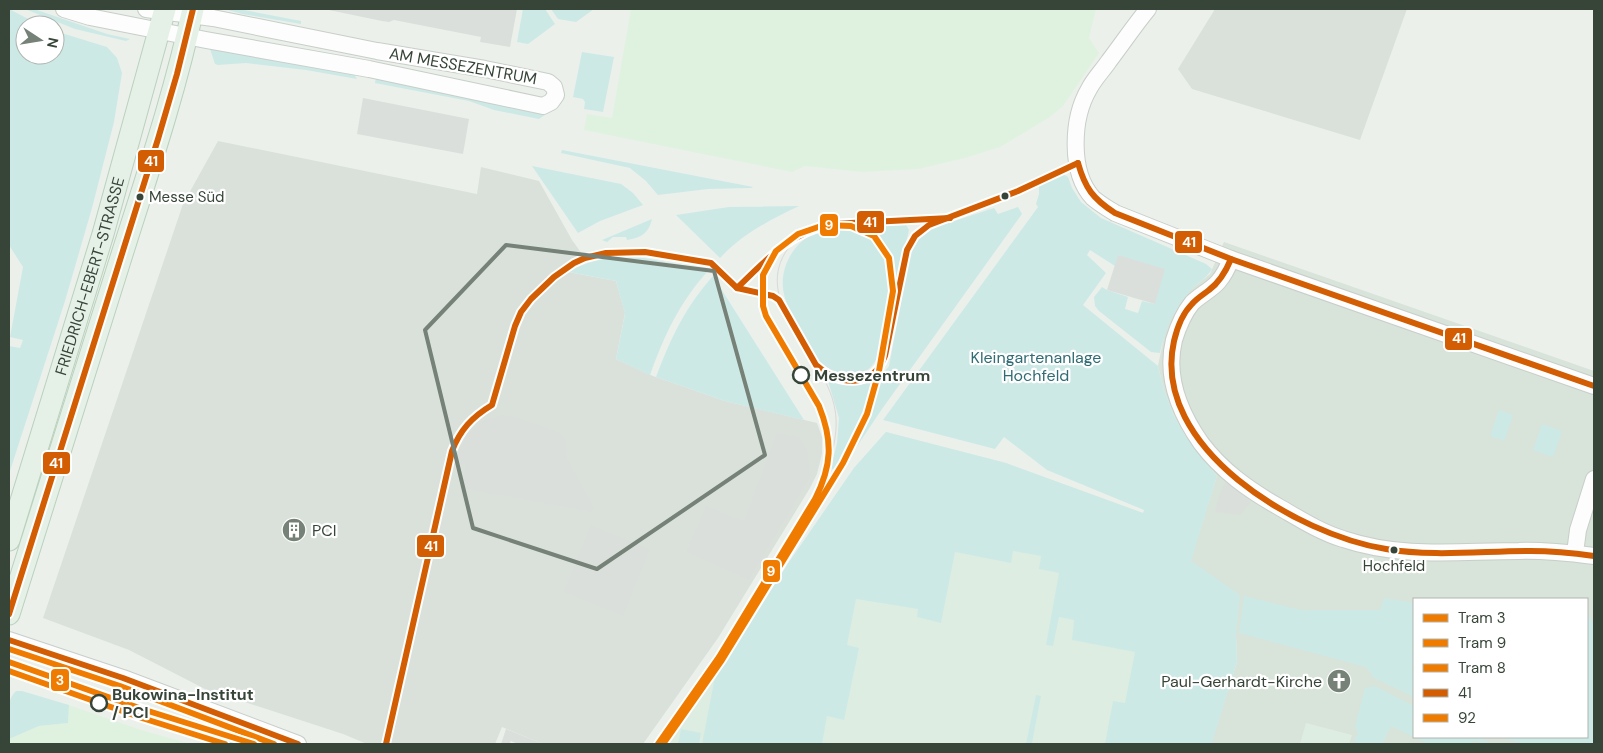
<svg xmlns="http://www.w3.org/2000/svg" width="1603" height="753" viewBox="0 0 1603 753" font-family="'DM Sans',sans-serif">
	<rect width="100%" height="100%" fill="#ebf0eb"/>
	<path fill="#d8e3da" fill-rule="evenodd" d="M 1224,242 L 1594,371 L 1594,744 L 1211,744 L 1237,662 L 1236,636 L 1190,561 L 1217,476 L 1185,435 L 1175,418 L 1164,390 L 1158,366 L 1166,327 L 1177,308 L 1189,291 L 1210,274 ZM 1414,599 L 1587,599 L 1587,737 L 1414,737 Z"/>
	<g fill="#dff2df">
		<polygon points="631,9 1096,9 1089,38 1099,53 1063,106 1050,117 1000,147 965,158 918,169 862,172 805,166 792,172 584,130 587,114 612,118"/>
		<polygon points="69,705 141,730 191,744 9,744 9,739 39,726 68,723"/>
	</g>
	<g fill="#dae1db">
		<polygon points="1215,9 1407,9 1360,140 1192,89 1178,69"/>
		<polygon points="218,141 477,194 481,167 539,181 572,240 585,258 563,271 616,281 625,313 616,359 653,376 725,401 817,423 822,437 822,454 817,474 810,488 718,638 643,744 543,744 502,727 495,744 367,744 343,734 205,689 129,650 43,618 183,204"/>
	</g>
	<g fill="#deede1">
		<polygon points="886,432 1006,463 1143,513 1156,640 1139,744 669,744 717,675 786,567 854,468"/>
		<polygon points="1306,723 1352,735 1349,744 1300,744"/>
	</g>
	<g fill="#cde9e6">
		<polygon points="9,9 40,25 25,25 25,55 55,55 55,31 107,47 117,58 122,73 114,122 92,208 65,301 9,474 9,346 20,348 23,340 10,337 23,267 9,245"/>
		<polygon points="25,9 34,9 107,34 130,39 126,41 75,29"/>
		<polygon points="224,9 239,9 301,21 301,24 242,14"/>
		<polygon points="523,9 545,9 555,24 528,44 517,42"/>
		<polygon points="551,9 594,9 576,22 558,19"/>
		<polygon points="210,49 219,49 353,73 357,79 306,70 246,63 218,65 215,64"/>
		<polygon points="582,52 614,57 603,112 584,109 585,102 583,99 573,97"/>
		<polygon points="376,77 470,96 496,105 545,115 539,119 494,110 469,101 375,83"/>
		<polygon points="562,150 753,187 751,188 708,189 658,195 646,181 630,168 561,153"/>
		<polygon points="532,166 621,184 633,193 643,205 600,221 578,233"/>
		<path d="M 1063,174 L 1068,177 L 1072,188 L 1081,202 L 1101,218 L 1206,264 L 1212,269 C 1207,278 1197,283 1190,291 C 1173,311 1166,328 1160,353 L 1151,352 L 1099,311 L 1095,306 L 1094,297 L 1102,287 L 1107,290 L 1128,297 L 1125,309 L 1138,313 L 1142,301 L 1155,304 L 1119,255 L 1115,266 L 1090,250 L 1087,255 L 1106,273 L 1083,305 L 1158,366 L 1164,390 L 1175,418 L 1185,435 L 1217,476 L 1191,561 L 1240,595 L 1236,636 L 1237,662 L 1212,743 L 1213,744 L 1105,744 L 1113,701 L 1125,703 L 1135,652 L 1072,640 L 1074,620 L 1059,617 L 1053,646 L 1046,645 L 1059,573 L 1039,569 L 1041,556 L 1013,551 L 1011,563 L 955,552 L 941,623 L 917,617 L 918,609 L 856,599 L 847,645 L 859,648 L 844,720 L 827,716 L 822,744 L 702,744 L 714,682 L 717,675 L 789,562 L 854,468 L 886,432 L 1006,463 L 1143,513 L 1144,510 L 1047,470 L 1004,437 L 995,449 L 883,420 L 1038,207 L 1036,204 L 1039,194 L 1039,186 L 1054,176 Z"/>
		<path d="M 799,206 C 770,220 742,234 720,258 L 676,215 L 729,207 Z"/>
		<path d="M 1018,207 L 1022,214 L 882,409 L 839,473 L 831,468 L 837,443 L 839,418 L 828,381 C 852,386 873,389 889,366 L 912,245 L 922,234 L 933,228 L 994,208 L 998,214 Z"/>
		<path d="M 652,219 C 649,233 641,238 627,240 L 626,237 L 613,237 L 607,242 L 602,240 Z"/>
		<path d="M 906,225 L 909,230 L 897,281 C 893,255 884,243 864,226 Z"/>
		<path d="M 836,227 C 848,227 859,230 869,237 C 905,263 885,319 878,356 C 875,362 870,370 863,372 C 851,376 831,373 822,365 C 814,358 809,345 804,336 C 797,324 788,311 785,298 C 777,272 791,245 814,233 C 820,229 829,228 836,227 Z"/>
		<path d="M 622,257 L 644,258 L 709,270 C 680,301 664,336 650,375 L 616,359 L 625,314 L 616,281 L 569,272 C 585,262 603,258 622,257 Z"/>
		<path d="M 713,276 L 804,420 L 725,401 L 656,377 C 670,339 686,306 713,276 Z"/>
		<polygon points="1499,410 1513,415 1504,441 1490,436"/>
		<polygon points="1542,424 1562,431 1553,457 1533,450"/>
		<polygon points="1244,596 1301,610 1380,610 1384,598 1414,603 1414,697 1374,678 1366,667 1239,633"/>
		<polygon points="1587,616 1589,616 1594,625 1594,744 1524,744 1500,737 1587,737"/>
		<polygon points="1375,686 1414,706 1414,737 1477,737 1493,744 1484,744 1474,740 1471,744 1428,744 1391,726 1382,744 1357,744 1354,739 1358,735 1355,726 1365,688"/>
		<path d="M 16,691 L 22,691 L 69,705 L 68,723 L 39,726 L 9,739 C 9,725 4,702 16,691 Z"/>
		<polygon points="1036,695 1041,696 1032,743 1036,744 1026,744"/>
		<polygon points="122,696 167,714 165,727 119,713"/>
		<polygon points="209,726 271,744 221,744 204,739"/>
		<polygon points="681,729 701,733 699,744 678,744"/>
	</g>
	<g fill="#dadfdb">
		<polygon points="324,9 517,9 510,47 480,42 481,37 394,20 389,22 382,21"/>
		<polygon points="363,98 469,119 463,154 357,134"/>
		<polygon points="1118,255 1165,269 1155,304 1107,290"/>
		<polygon points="503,415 518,418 558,432 562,435 566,440 567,458 594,507 592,512 461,488 466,465 455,462 463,442 473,429 484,420"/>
		<polygon points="777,433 800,437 808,452 810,477 749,580 686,552 706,506 744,521"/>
		<polygon points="1226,480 1251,502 1240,515 1215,512 1218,499"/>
		<polygon points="591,525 650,549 623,616 563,592"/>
		<polygon points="506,729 543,744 518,744 511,741 509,744 501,744"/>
	</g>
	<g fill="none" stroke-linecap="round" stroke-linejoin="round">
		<g stroke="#c8cec9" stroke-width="18">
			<g id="minor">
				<polyline points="64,9 90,17 206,40 369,69 543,106 551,102 556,95 554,87 548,82 485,69 377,51 213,18 146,9"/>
				<path d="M 1148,9 C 1134,26 1122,44 1109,61 C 1103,70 1094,79 1089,89 C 1072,118 1069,172 1093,198 C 1100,204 1107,208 1115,213 L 1231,259 L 1594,386"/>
				<path d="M 1231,259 C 1228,267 1224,275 1218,282 C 1211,290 1200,295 1192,303 C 1183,314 1178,327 1174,340 C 1165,377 1180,413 1201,443 C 1222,471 1249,490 1279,507 C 1300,519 1320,532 1343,539 C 1403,559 1458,551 1519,551 C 1544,550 1569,553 1594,556"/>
				<polyline points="1575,553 1578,530 1594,479"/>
				<polyline points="9,640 123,678 298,744"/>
			</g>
		</g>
		<g stroke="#bad1bd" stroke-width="23">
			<g id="major">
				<path id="s1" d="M 9,540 L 103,234 L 165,9"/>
				<path d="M 9,614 C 45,498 81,382 118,267 C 145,181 174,97 193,9"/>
			</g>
		</g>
		<use href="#minor" stroke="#fcfdfc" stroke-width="16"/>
		<use href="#major" stroke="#e5f0e7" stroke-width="21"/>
		<path stroke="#d8d9d8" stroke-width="1" d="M 823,225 C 807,229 794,238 785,253 C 755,303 821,355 833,401 C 840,425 834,446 828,468"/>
		<g stroke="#fff" stroke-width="10">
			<g id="bus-1">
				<path d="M 1078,163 C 1085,188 1093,199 1115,213 L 1231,259 L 1594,386"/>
				<path d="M 1231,259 C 1226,271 1220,282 1209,290 C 1204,294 1197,298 1192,304 C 1183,313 1177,328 1174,341 C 1150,448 1298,535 1386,549 C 1433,557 1482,551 1530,551 C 1551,551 1573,553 1594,556"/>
				<path d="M 737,288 C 766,260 790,233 831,224 L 950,218"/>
				<polyline points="9,614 158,139 177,74 193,9"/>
				<polyline points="9,640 123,678 298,744"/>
				<path d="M 386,744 L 452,451 C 460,430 472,417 492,405 L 515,326 L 521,312 L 531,299 L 554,277 L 574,263 L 585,258 L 606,253 L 645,252 L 711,263 L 737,288 L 773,296 L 779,300 L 816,365 C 839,386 872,389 885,356 L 907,250 L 915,236 L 929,225 L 1018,191 L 1078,163"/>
			</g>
		</g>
		<g stroke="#fff" stroke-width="10">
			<polyline id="bus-2" points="9,649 120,686 274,744"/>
		</g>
		<use href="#bus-1" stroke="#d35d03" stroke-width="6"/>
		<use href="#bus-2" stroke="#ef7c00" stroke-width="6"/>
		<g stroke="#fff" stroke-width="10">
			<polyline id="tram-1" points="9,662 145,710 254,744"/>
		</g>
		<g stroke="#fff" stroke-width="10">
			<path id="tram-2" d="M 658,744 L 719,657 L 815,499 C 832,466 833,441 819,406 L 766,316 L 763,306 L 763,275 L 776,251 L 798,234 L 824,225 L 851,226 L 874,236 L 889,258 L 893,291 L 879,371 L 867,414 L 843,463 L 722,660 L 663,744"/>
		</g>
		<g stroke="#fff" stroke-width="10">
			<polyline id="tram-3" points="9,671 142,718 225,744"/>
		</g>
		<use href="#tram-1" stroke="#ef7c00" stroke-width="6"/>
		<use href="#tram-2" stroke="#ef7c00" stroke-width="6"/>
		<use href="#tram-3" stroke="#ef7c00" stroke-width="6"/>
	</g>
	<path fill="none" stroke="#768177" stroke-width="4" stroke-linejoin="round" d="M 506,245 L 714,271 L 765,455 L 597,569 L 473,528 L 425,330 Z"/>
	<defs>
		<g id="building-disc" transform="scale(1.25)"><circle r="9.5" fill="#768177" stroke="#fff"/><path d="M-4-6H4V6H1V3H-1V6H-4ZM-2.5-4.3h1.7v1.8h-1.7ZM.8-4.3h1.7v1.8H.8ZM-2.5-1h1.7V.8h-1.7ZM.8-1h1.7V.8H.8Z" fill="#fff"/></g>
		<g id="church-disc" transform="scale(1.25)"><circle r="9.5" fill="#768177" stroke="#fff"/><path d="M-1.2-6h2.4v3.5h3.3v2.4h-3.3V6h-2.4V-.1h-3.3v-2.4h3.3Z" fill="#fff"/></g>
	</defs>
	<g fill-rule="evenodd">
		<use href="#building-disc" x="294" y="530"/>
		<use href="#church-disc" x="1339" y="681"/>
	</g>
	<g fill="#374538" stroke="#fff" stroke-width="2">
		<circle cx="1005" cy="196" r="4.5"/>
		<circle cx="140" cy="197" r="4.5"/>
		<circle cx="1394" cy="550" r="4.5"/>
	</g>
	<g fill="#fff" stroke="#374538" stroke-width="2.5">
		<circle cx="801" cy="375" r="8"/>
		<circle cx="99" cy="703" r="8"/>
	</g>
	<g text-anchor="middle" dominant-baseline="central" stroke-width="4.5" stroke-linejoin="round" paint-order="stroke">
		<g font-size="15" fill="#374538" stroke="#fff" text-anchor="start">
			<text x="149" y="197">Messe Süd</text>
			<text x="1394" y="566" text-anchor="middle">Hochfeld</text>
		</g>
		<g font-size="16" fill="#374538" stroke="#fff">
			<text transform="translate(463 66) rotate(10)">AM MESSEZENTRUM</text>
			<text stroke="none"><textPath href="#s1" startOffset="276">FRIEDRICH-EBERT-STRASSE</textPath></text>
		</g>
		<g font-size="16" fill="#2f6c73" stroke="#fff">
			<text x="1036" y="357">Kleingartenanlage<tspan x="1036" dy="18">Hochfeld</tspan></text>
		</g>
		<g font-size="16" font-weight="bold" fill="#374538" stroke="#fff" text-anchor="start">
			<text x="814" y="375">Messezentrum</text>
			<text x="112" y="694">Bukowina-Institut<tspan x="112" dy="18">/ PCI</tspan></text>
		</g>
		<g font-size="16" fill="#374538" stroke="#fff" text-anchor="start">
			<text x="312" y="530">PCI</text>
			<text x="1322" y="681" text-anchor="end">Paul-Gerhardt-Kirche</text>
		</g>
	</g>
	<g stroke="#fff" stroke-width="2">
		<rect x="137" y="149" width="28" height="24" rx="5" fill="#d35d03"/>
		<rect x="856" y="210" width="29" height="24" rx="5" fill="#d35d03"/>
		<rect x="819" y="213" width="20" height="24" rx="5" fill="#ef7c00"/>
		<rect x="1174" y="230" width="29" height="24" rx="5" fill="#d35d03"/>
		<rect x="1444" y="327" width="29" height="24" rx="5" fill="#d35d03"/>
		<rect x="42" y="451" width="29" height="24" rx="5" fill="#d35d03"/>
		<rect x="416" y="534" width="29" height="24" rx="5" fill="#d35d03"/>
		<rect x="762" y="559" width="19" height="24" rx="5" fill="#ef7c00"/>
		<rect x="50" y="668" width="20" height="24" rx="5" fill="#ef7c00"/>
	</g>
	<g font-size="14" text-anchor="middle" font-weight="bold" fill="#fff">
		<text x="151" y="166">41</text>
		<text x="870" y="227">41</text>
		<text x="829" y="230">9</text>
		<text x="1189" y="247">41</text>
		<text x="1459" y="343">41</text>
		<text x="56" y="468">41</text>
		<text x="431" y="551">41</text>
		<text x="771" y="576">9</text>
		<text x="60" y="685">3</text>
	</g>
	<rect width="1603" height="753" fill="none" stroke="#374538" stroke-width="20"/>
	<rect x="1413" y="598" width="175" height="140" fill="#ffffff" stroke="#afb5af"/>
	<rect x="1423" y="614" width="25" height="8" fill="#ef7c00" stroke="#afb5af"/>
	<text x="1458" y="623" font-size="15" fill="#374538">Tram 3</text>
	<rect x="1423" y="639" width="25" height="8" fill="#ef7c00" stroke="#afb5af"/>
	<text x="1458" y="648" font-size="15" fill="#374538">Tram 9</text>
	<rect x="1423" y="664" width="25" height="8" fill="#ef7c00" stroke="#afb5af"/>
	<text x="1458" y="673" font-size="15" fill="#374538">Tram 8</text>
	<rect x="1423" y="689" width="25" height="8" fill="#d35d03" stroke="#afb5af"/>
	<text x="1458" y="698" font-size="15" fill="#374538">41</text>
	<rect x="1423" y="714" width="25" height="8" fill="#ef7c00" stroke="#afb5af"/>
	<text x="1458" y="723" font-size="15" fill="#374538">92</text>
	<g transform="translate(40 40) rotate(102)"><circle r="24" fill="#ffffff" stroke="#afb5af"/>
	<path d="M0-4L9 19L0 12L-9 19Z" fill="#768177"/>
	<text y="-8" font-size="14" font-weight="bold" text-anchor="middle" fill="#374538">N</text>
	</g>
</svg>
